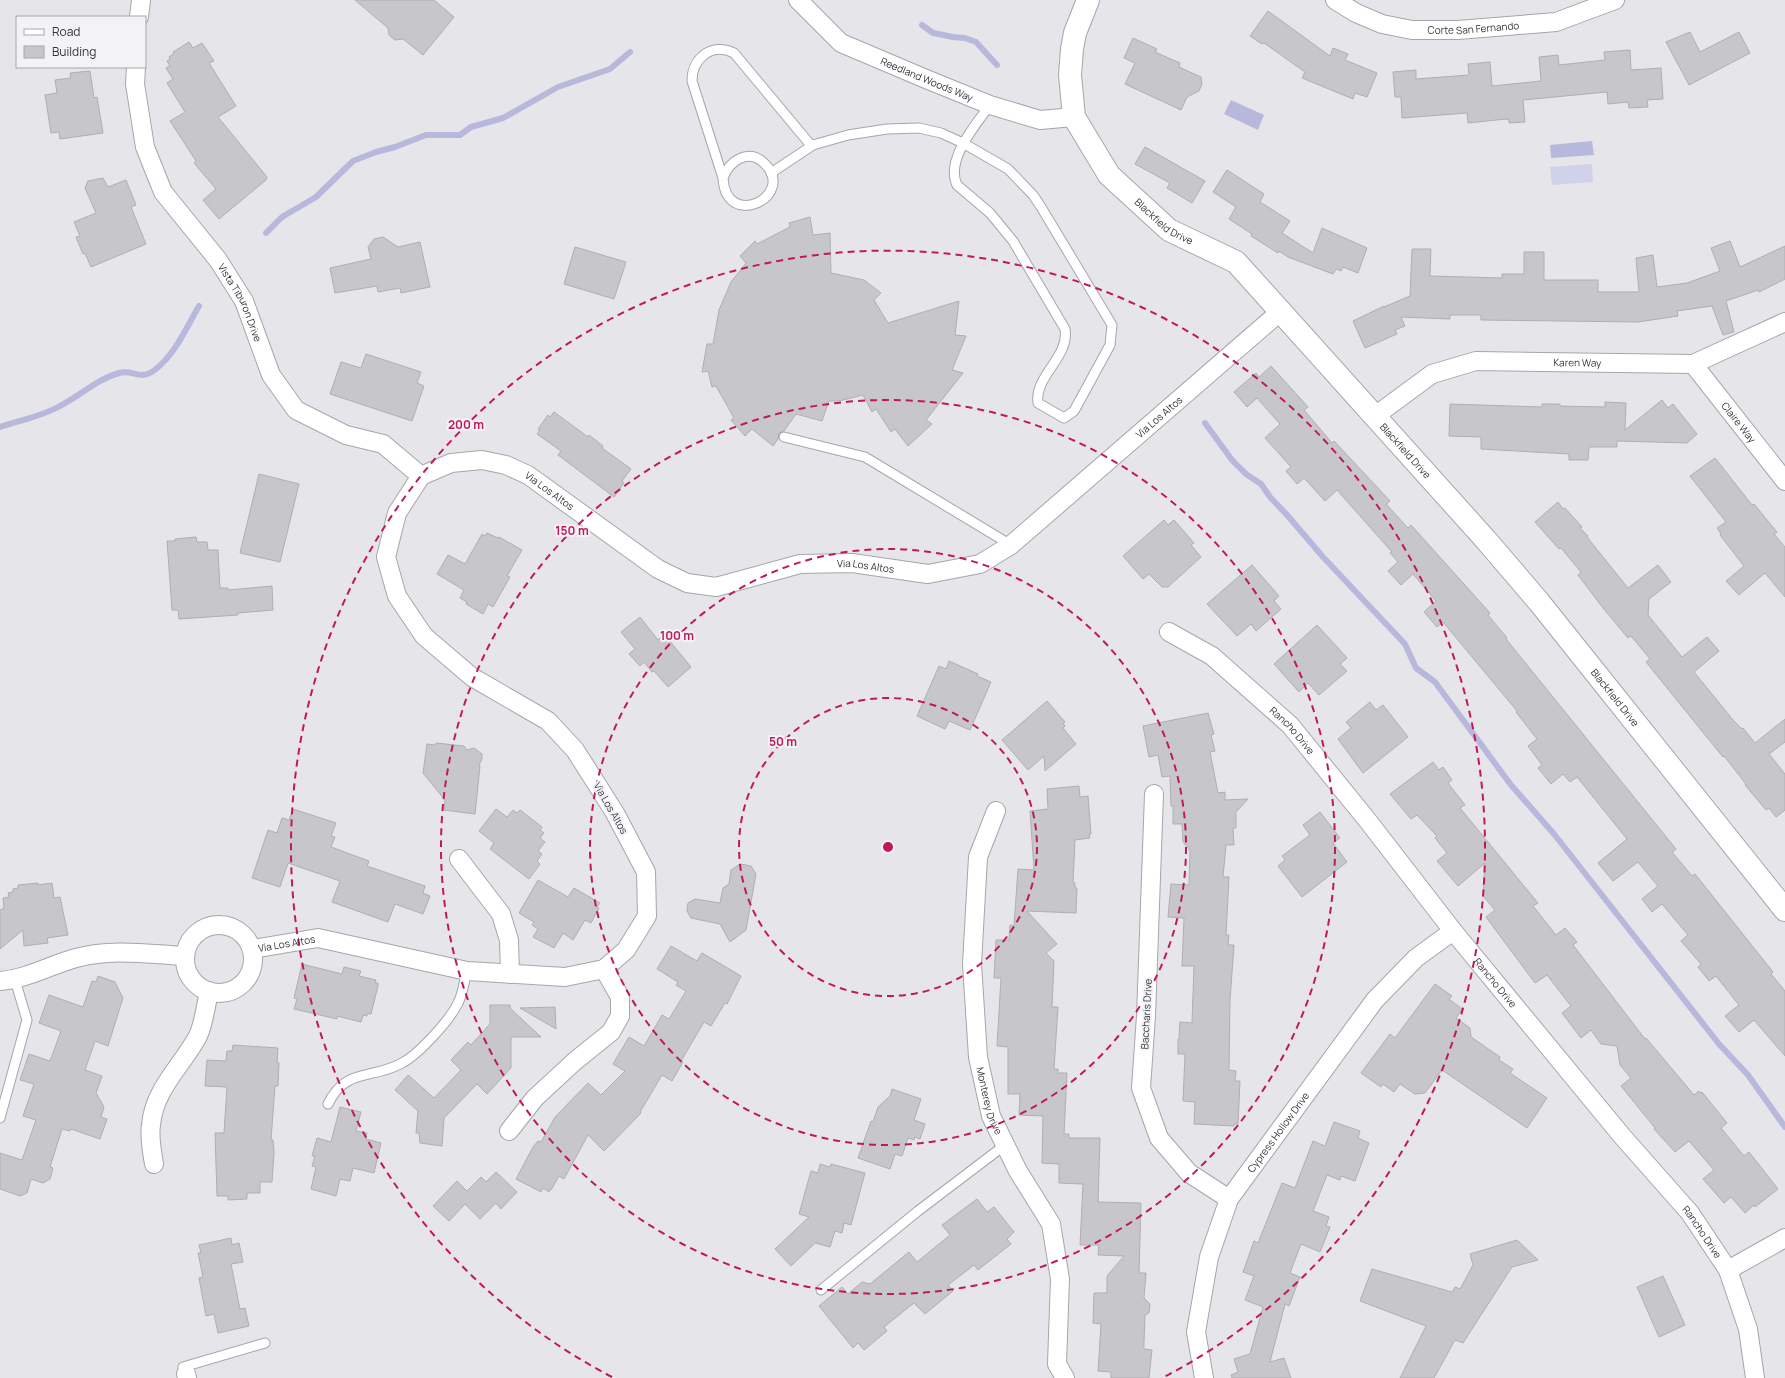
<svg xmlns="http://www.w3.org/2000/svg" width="1785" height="1378" viewBox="0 0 1785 1378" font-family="Manrope,sans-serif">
	<rect width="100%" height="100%" fill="#e6e6ea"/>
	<polygon fill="#d2d1ea" points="1592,164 1593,182 1552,185 1550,167"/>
	<g fill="#b8b7dc">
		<polygon points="1231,100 1264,115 1258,130 1224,114"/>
		<polygon points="1592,141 1594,155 1551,158 1550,145"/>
	</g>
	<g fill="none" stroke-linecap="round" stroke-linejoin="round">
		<g stroke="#b8b7dc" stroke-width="6">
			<polyline points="922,25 933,33 953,37 965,38 976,42 997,65"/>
			<polyline points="266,233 282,217 316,197 353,161 376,152 395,147 426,135 460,135 471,127 503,118 558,87 610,69 630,52"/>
			<polyline points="1205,423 1232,460 1246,474 1261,484 1270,497 1288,516 1323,557 1405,644 1416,668 1435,682 1511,785 1554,834 1719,1044 1748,1075 1785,1127"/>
			<path d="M 0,427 C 20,420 41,417 60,406 C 80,396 97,379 119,373 C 134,369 140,382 156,369 C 176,353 186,328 199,306"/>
		</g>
	</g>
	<g fill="#c7c7cb" stroke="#afaeb2">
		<polygon points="355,0 434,0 454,17 423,55 403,39 395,40 389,35 388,28"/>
		<polygon points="1268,11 1330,56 1333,48 1348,54 1345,60 1377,73 1367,97 1355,93 1353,99 1302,78 1305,72 1264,43 1262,44 1250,36"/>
		<polygon points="1690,32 1700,52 1739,32 1750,53 1689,85 1666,42"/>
		<polygon points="1133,38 1157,49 1155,52 1180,63 1179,67 1201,77 1202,84 1199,91 1187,97 1181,110 1125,84 1135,63 1124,58"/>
		<polygon points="189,42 193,48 202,43 214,61 209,63 236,106 218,117 267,177 266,180 219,219 203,200 216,189 194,163 196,161 170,121 185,112 167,83 173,79 166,68 170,66 167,61 170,59 169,57 174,53 173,52"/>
		<polygon points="1630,50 1631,70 1661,68 1663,99 1647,100 1648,107 1629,108 1628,102 1608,104 1607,92 1523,100 1525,122 1509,123 1509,120 1506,119 1468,123 1467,113 1402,118 1401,97 1395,97 1393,72 1416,70 1416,79 1469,75 1468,64 1490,62 1492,86 1541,81 1539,57 1558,55 1559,65 1605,60 1604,52"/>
		<polygon points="90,71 94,98 97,97 103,133 60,139 59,132 51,133 45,95 57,93 55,80 71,78 70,73"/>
		<polygon points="1145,147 1205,181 1192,203 1167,188 1170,183 1135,164"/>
		<polygon points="1227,170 1264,194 1260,202 1290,221 1282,233 1313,253 1322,228 1367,248 1358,273 1343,267 1341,271 1336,269 1333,274 1288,257 1279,251 1278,253 1251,236 1252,234 1229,219 1236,207 1213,192"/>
		<polygon points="103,178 108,187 126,180 136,205 131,207 146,244 91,267 85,253 83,254 76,237 80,236 74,222 96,213 85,188 88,181"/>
		<polygon points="810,217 813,235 830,233 831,273 864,280 881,293 874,300 888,323 959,301 955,335 966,336 952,370 963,373 926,420 932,424 908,446 895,429 891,432 876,409 872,412 863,395 839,401 829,401 822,421 796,414 784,431 779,433 778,439 773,446 752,429 745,436 731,420 734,418 716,386 712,387 708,371 702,372 707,344 713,344 719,310 731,282 746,263 740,256 755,241 757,244 790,227 789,223"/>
		<polygon points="383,237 398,247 420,242 430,287 401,293 400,288 378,292 377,286 335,293 330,268 371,259 368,247 374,239"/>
		<polygon points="1730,241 1740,267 1785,246 1785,279 1759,292 1758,290 1726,301 1734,332 1723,335 1712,306 1677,311 1678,316 1638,322 1481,320 1481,315 1450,315 1450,319 1401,317 1405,326 1395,330 1397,334 1365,348 1353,321 1384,306 1384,307 1410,296 1412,249 1431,249 1430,276 1502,278 1502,274 1524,274 1524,252 1544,252 1544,280 1598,280 1598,292 1639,292 1636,258 1653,255 1657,287 1687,283 1720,271 1711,248"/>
		<polygon points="575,247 626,262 614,299 564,284"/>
		<polygon points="366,354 421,372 417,383 424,386 412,421 330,394 341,362 361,368"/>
		<polygon points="1271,366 1308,407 1304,410 1332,443 1334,441 1390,501 1386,504 1408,528 1411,525 1490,613 1488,615 1507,638 1506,639 1676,849 1672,852 1692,876 1695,874 1773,972 1771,974 1785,991 1785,1056 1754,1020 1739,1032 1725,1016 1739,1005 1716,976 1709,981 1698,967 1701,964 1681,941 1688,935 1662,904 1652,912 1642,899 1658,886 1638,862 1613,881 1598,863 1627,839 1577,777 1570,782 1563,774 1551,784 1538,768 1542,765 1528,746 1537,739 1516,712 1517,711 1443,622 1437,627 1424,612 1436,601 1413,574 1401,585 1388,571 1398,562 1390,553 1392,552 1337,490 1325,501 1304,478 1297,484 1286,471 1291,467 1265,438 1280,424 1257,398 1247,407 1234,392 1256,373 1259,377"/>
		<polygon points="1662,400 1668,408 1673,404 1697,434 1687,443 1617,441 1617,447 1589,447 1588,460 1569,460 1569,454 1481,449 1481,437 1449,436 1450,404 1542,407 1542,404 1560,404 1560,406 1605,407 1605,402 1626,403 1625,430"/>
		<polygon points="554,412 588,437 589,435 603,446 602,448 631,469 622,481 624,483 614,497 558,455 561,451 537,434 540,430 538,429 548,415 550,417"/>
		<polygon points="1715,458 1752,505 1754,504 1777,532 1774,534 1785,547 1785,597 1765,573 1739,595 1726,581 1744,566 1720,535 1721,534 1717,528 1726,522 1690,476"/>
		<polygon points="259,474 299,484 280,562 240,553"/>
		<polygon points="1558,502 1563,509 1565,508 1582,527 1580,528 1588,536 1587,537 1628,588 1658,565 1671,582 1649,599 1648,615 1682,657 1707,637 1719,651 1694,672 1733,720 1742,729 1743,728 1755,743 1785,719 1785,742 1769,754 1785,774 1785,810 1776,817 1769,808 1766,810 1745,785 1746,784 1724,756 1723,757 1646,662 1650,659 1631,636 1628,638 1603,608 1578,575 1581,572 1561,548 1559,549 1535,522"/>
		<polygon points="1164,520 1168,525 1174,520 1194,543 1191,545 1201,557 1168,587 1162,587 1149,574 1143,579 1123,556"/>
		<polygon points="487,533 498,538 499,537 522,550 507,576 510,577 493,607 488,604 483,614 466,604 467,602 460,598 464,590 437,574 448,555 465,564 482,534 485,536"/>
		<polygon points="196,537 197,542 207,542 208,550 218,550 220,588 228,588 228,590 272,586 273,610 238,613 238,615 179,619 178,610 172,610 167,541 175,541 175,539"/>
		<polygon points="1252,565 1279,596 1274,601 1281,609 1256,631 1251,624 1237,636 1207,604"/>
		<polygon points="640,617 658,640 664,634 691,667 668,687 654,671 652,672 644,662 640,666 629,654 635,649 621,632"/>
		<polygon points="1317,625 1347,658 1340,664 1347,671 1319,695 1308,683 1299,692 1274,664"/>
		<polygon points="949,661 978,674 977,676 991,682 970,730 949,721 945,729 917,716 939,666 946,669"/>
		<polygon points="1047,701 1065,722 1063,723 1065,726 1063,728 1076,744 1045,771 1044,756 1028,770 1002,740"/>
		<polygon points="1370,702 1376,710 1383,705 1408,737 1363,773 1338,739 1351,728 1346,722"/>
		<polygon points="1208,713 1214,734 1211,735 1215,751 1210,752 1218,793 1225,792 1225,800 1248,799 1236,812 1236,828 1233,828 1234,845 1226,845 1223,877 1229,877 1226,935 1229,935 1228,945 1234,945 1230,1000 1229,1070 1236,1071 1235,1081 1240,1081 1238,1124 1234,1124 1234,1126 1194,1124 1195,1102 1183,1101 1185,1054 1178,1054 1178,1039 1179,1039 1180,1022 1192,1023 1194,966 1182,966 1184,918 1168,917 1171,884 1189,885 1190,850 1183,842 1182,824 1173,824 1173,806 1171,806 1170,776 1162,777 1158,755 1149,757 1143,726"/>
		<polygon points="436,743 464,746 467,750 474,748 482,754 482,759 479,765 480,766 475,814 444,810 445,800 423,773 427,744 435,745"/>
		<polygon points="1433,762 1439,770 1443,767 1452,780 1448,783 1465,805 1460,808 1538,903 1533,906 1556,935 1565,928 1577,942 1573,945 1645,1039 1646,1038 1694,1095 1699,1091 1700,1093 1702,1092 1727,1123 1721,1128 1744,1156 1749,1152 1778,1189 1755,1207 1754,1205 1745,1213 1731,1197 1724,1203 1703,1179 1714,1170 1689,1141 1675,1152 1654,1129 1655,1128 1621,1086 1631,1078 1620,1065 1617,1046 1601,1044 1591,1030 1581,1038 1562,1013 1571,1006 1547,975 1535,983 1486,917 1495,910 1483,896 1485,863 1458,886 1437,861 1447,853 1435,838 1437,836 1417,815 1411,819 1390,794"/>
		<polygon points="1079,786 1080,797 1088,796 1091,834 1089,834 1090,838 1075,840 1073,882 1075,883 1075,888 1077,888 1076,913 1027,911 1057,944 1046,953 1054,961 1052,1007 1058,1007 1054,1069 1058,1069 1058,1073 1067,1073 1064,1134 1069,1134 1069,1138 1100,1138 1098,1202 1141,1203 1139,1273 1146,1273 1144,1298 1150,1304 1149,1313 1145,1315 1144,1342 1144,1349 1152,1350 1149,1378 1111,1378 1111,1372 1098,1371 1101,1324 1093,1323 1094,1293 1107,1293 1107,1276 1124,1256 1098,1255 1099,1245 1080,1245 1083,1184 1059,1183 1059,1164 1042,1163 1043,1116 1019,1115 1020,1094 1008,1094 1008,1047 997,1046 1001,978 994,978 996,940 1009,940 1010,925 1014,926 1018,869 1034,870 1030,811 1048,809 1047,789"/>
		<polygon points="293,809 336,823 331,836 335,837 331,847 369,861 367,866 425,886 423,893 430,896 423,914 395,904 388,922 332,902 340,881 288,863 280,887 252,878 268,830 277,833 282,818 289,820"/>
		<polygon points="496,809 507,817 513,810 517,813 520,810 542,827 540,830 544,833 540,838 545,842 538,851 542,854 537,861 540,864 529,879 490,849 494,843 479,831"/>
		<polygon points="1320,812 1340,838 1333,843 1347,862 1302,897 1278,866 1285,860 1282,856 1310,835 1303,825"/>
		<polygon points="740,864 751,866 756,874 746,930 730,942 720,924 691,918 687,911 688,903 695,899 720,903 723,888 729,884 731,870"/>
		<polygon points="538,880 568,897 574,888 600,903 597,907 599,908 591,923 585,920 573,940 563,933 554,948 533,937 538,929 532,925 534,922 519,913"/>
		<polygon points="38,883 38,885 52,883 54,898 60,897 68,935 47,938 48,943 24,946 23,930 0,949 0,910 4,908 3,898 9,897 8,893 13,892 13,889 18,888 18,885"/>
		<polygon points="671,946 697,961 702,953 741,976 727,1004 725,1003 711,1026 704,1022 681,1061 683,1062 672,1081 662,1075 640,1112 641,1113 604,1151 588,1135 564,1179 559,1176 551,1190 550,1189 549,1192 543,1188 541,1192 516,1179 533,1147 538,1141 541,1142 555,1117 588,1083 601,1095 625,1071 613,1064 629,1037 644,1046 662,1015 669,1019 686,991 676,985 678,982 657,969"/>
		<polygon points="302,964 342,974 344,967 361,971 359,976 376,980 375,983 378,983 378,986 371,1014 367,1013 367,1016 363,1015 361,1022 337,1016 337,1019 294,1009 297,999 294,998"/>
		<polygon points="98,976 115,982 123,998 108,1046 95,1041 85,1070 102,1076 96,1093 104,1107 101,1117 107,1119 100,1139 71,1129 70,1131 62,1129 50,1167 53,1168 50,1179 43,1183 31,1179 27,1193 20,1196 0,1189 0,1153 22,1160 36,1120 23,1116 34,1084 20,1080 29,1054 50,1061 61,1031 39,1023 49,995 83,1007 92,981 96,982"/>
		<polygon points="1435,984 1452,996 1449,999 1462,1009 1456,1018 1470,1028 1471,1037 1500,1057 1499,1060 1513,1069 1510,1073 1547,1098 1527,1128 1442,1070 1425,1093 1415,1094 1400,1084 1394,1092 1383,1084 1381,1087 1361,1073 1390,1034 1395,1038"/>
		<polygon points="490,1005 510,1005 510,1008 541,1037 511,1037 511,1068 487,1094 477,1084 444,1118 442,1146 420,1143 419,1133 416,1133 418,1111 395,1090 408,1075 434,1098 461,1070 451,1060 468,1042 471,1045 490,1024"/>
		<polygon points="555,1007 556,1029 520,1008"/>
		<polygon points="233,1045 278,1048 277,1062 279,1063 278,1086 275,1086 271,1140 273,1140 274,1153 272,1182 260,1182 260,1193 247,1193 247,1199 228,1200 228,1196 217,1196 215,1133 224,1133 227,1087 205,1086 207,1060 226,1061 227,1051 232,1051"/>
		<polygon points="892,1089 921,1099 914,1120 925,1124 920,1139 915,1137 914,1140 908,1138 902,1156 895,1154 890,1169 858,1158 871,1121 873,1122 878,1107 890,1096"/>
		<polygon points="340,1107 361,1112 356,1131 367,1133 366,1139 381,1143 374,1173 353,1168 350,1181 340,1179 336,1196 311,1189 316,1167 312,1166 315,1156 312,1156 317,1138 331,1142"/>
		<polygon points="1334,1122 1360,1131 1358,1138 1369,1143 1355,1181 1341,1176 1340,1180 1327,1175 1313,1211 1329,1217 1326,1226 1330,1227 1320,1252 1301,1244 1290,1273 1300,1277 1289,1306 1285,1304 1270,1362 1284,1358 1291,1378 1232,1378 1231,1375 1238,1372 1234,1359 1250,1354 1263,1307 1245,1300 1254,1276 1243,1272 1254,1241 1258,1243 1282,1183 1295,1188 1313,1141 1325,1146"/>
		<polygon points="820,1164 830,1167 831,1164 865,1173 851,1225 844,1223 842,1233 835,1231 830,1247 815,1243 791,1266 775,1249 809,1217 799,1214 811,1171 818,1173"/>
		<polygon points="496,1172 517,1192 501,1209 496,1203 480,1219 465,1204 449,1221 433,1206 457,1181 467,1191 481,1177 486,1182"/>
		<polygon points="977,1199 987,1212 994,1207 1014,1232 1007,1239 1011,1244 978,1270 974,1265 948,1285 953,1291 925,1314 914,1303 884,1327 887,1331 864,1350 858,1343 853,1348 819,1306 842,1287 848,1294 862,1282 870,1284 909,1252 917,1262 950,1235 942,1225"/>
		<polygon points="231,1238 232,1245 239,1243 243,1262 231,1264 240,1309 245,1308 249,1326 218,1333 214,1314 206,1316 199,1278 203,1277 198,1253 201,1253 199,1245"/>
		<polygon points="1517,1240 1538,1260 1512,1267 1463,1343 1455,1340 1434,1378 1400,1378 1426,1326 1360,1301 1372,1269 1452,1292 1455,1287 1460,1289 1473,1265 1470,1254"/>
		<polygon points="1663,1276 1685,1325 1659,1337 1637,1287"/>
	</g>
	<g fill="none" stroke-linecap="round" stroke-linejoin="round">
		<g stroke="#a6a6aa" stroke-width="11">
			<g id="lane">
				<polyline points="771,173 813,145"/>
				<path d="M 723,178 C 729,161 748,148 764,163 C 798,195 726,232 723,178 L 692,81 C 692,58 712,42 734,53 L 809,143 L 813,145 L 848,135 L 887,129 L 919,128 L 941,133 L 963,143 L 1008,169 L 1033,195 L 1041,207 L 1112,325 L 1110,345 L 1074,411 L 1064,418 L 1038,403 C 1034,376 1070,357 1065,329 L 1013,241 L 990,213 L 957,185 C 945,160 976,124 990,105"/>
				<polyline points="784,437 865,457 1011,545"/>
				<path d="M 328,1104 C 346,1067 372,1080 402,1063 C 419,1054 450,1020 458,1003 C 463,994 464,981 467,971"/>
				<polyline points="0,1118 27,1020 15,980"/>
				<polyline points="821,1290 918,1211 1005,1145"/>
				<polyline points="183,1367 265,1343"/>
			</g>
		</g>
		<g stroke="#a6a6aa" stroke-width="20">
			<g id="street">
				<path id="s1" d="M 798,0 L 841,43 L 926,79 L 990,105 L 1040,120 L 1074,117"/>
				<path id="s2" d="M 1335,0 L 1356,13 L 1382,24 L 1412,30 L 1458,30 L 1556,22 L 1615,0"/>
				<polyline points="139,17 141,0"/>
				<path id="s3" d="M 136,67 L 135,84 L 145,147 L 163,192 L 218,260 L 244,301 L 271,375 L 296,410 L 346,435 L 383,444 L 421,476"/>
				<path id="s4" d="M 1693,364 L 1785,481"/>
				<path id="s5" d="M 1375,416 L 1432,374 L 1476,361 L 1693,364 L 1785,322"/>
				<path id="s6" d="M 1169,632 L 1212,656 L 1290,725 L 1368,821 L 1453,931 L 1622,1136 L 1690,1213 L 1728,1270 L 1748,1329 L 1755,1378"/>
				<polyline points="1154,794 1146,1016 1141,1088 1159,1138 1189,1173 1229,1199"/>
				<path id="s7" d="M 996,811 L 978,857 L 972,964 L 978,1057 L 991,1116 L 1018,1171 L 1051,1224 L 1060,1279 L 1057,1364 L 1065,1378"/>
				<polyline points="459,859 501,914 509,940 510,974"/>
				<circle cx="219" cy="959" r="34"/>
				<path id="s8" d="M 253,949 L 318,938 L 467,971 L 565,977 L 604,969 L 626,950 L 647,916 L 646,872 L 615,813 L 575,750 L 548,721 L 472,677 L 424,636 L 397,596 L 386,557 L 397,513 L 421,476 L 451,463 L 482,460 L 506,465 L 528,475 L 658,569 L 687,583 L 716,587 L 800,564 L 852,563 L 928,574 L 980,564 L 1011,545 L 1281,311"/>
				<path d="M 0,981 C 27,979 50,965 76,958 C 111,948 149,954 185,956"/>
				<polyline points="509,1131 535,1098 575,1061 611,1032 620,1016 620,997 604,969"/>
				<path d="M 154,1164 C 152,1152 149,1137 151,1125 C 154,1089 182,1066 198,1036 C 204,1023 206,1005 209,991"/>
				<polyline points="1728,1270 1785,1238"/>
				<polyline points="186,1374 187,1378"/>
				<path id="s9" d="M 1204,1378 L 1196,1332 L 1209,1257 L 1229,1199 L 1375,1000 L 1416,958 L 1453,931"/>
			</g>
		</g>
		<g stroke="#a6a6aa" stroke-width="24">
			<g id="secondary">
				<path id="s10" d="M 1088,0 L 1075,33 L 1072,49 L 1070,75 L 1074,117 L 1109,175 L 1169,230 L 1236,262 L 1486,540 L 1539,602 L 1785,910"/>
			</g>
		</g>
		<use href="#lane" stroke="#fff" stroke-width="9"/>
		<use href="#street" stroke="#fff" stroke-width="18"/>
		<use href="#secondary" stroke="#fff" stroke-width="22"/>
	</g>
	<g fill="none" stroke="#c2185b" stroke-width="2" stroke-dasharray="7 5">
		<circle cx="888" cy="847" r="149"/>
		<circle cx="888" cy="847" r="298"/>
		<circle cx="888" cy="847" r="447"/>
		<path d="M612 1377A597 597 0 1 1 1164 1377"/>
	</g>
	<g text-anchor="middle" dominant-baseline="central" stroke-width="4" stroke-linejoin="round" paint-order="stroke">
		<g font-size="10" fill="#353537" stroke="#f3f3f7">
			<text stroke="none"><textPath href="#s2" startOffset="145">Corte San Fernando</textPath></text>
			<text stroke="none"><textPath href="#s1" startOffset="154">Reedland Woods Way</textPath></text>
			<text stroke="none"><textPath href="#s10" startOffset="260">Blackfield Drive</textPath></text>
			<text stroke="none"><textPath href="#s3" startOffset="265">Vista Tiburon Drive</textPath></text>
			<text stroke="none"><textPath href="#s5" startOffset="218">Karen Way</textPath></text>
			<text stroke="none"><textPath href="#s8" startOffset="1815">Via Los Altos</textPath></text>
			<text stroke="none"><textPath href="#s4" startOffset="74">Claire Way</textPath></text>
			<text stroke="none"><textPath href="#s10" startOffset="597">Blackfield Drive</textPath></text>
			<text stroke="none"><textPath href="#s8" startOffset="1119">Via Los Altos</textPath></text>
			<text stroke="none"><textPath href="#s8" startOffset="1467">Via Los Altos</textPath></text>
			<text stroke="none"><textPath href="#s10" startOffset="921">Blackfield Drive</textPath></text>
			<text stroke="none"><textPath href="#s6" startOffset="159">Rancho Drive</textPath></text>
			<text transform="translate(611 808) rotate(60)">Via Los Altos</text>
			<text stroke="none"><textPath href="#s8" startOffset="34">Via Los Altos</textPath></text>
			<text stroke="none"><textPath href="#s6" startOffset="483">Rancho Drive</textPath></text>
			<text transform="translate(1146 1014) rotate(-87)">Baccharis Drive</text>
			<text stroke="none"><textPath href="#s7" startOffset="295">Monterey Drive</textPath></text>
			<text stroke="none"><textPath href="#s9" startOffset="267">Cypress Hollow Drive</textPath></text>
			<text stroke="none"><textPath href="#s6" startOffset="807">Rancho Drive</textPath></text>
		</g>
	</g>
	<circle cx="888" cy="847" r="6" fill="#c2185b" stroke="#f3f3f7" stroke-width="2"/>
	<g font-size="12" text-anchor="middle" font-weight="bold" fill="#c2185b" stroke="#f3f3f7" stroke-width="4" stroke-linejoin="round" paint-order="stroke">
		<text x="466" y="429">200 m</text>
		<text x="572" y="535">150 m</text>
		<text x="677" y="640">100 m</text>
		<text x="783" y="746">50 m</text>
	</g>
	<rect x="16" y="16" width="130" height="52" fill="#f3f3f7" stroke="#a7a7aa"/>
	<rect x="24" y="29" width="20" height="6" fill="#ffffff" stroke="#a7a7aa"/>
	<text x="52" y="36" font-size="12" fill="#353537">Road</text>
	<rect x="24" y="46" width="20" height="12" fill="#c7c7cb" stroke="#a7a7aa"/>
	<text x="52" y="56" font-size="12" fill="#353537">Building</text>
</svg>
